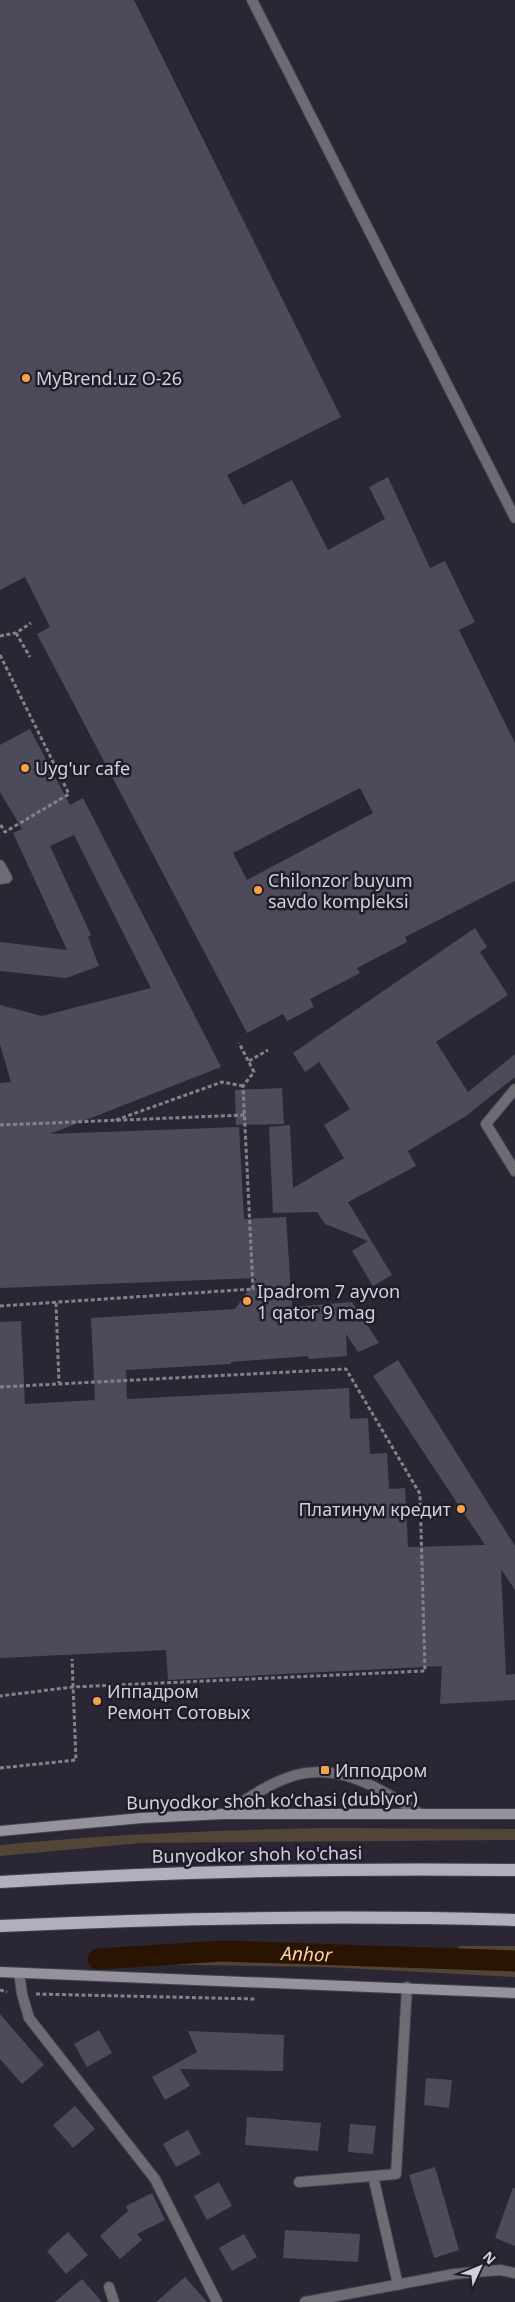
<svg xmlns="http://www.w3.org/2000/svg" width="515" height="2302" viewBox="0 0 515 2302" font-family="'Noto Sans',sans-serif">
	<rect width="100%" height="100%" fill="#2b2634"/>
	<g fill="#524437">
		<path d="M 327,1828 L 515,1829 L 515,1840 L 141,1843 L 0,1856 L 0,1845 C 109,1834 217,1830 327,1828 Z"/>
		<polygon points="459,1946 515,1946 515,1977 325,1967 129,1964 124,1961 216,1956 452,1961"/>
	</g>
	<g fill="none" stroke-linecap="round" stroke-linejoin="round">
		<path stroke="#281401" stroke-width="21" id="s1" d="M 98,1959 L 223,1951 L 515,1961"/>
	</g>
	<g fill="#4f4a5a" fill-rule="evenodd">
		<path d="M 0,0 L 134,0 L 341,417 L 227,475 L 243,505 L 292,480 L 328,550 L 385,519 L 369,487 L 388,477 L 430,568 L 445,561 L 464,600 L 475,622 L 459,630 L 515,743 L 515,881 L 405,937 L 407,942 L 357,968 L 360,973 L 310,999 L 314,1007 L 287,1021 L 283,1014 L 247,1033 L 37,634 L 50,627 L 25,577 L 0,590 ZM 360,788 L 373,813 L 247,880 L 233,853 Z"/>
		<polygon points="30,729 70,805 83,798 221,1067 50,1134 239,1127 244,1219 286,1217 292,1307 352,1302 379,1343 358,1352 346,1334 347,1356 309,1359 308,1356 231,1362 231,1364 126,1370 127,1399 349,1388 350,1419 368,1418 370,1454 387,1453 389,1489 405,1488 408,1547 485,1545 373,1376 398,1360 515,1546 515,1590 501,1569 506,1675 515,1674 515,1700 440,1704 442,1666 168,1680 166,1650 0,1658 0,1322 21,1321 25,1404 95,1400 91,1318 235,1309 257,1278 0,1288 0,1083 11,1082 0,1044 0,1005 42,1016 151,988 74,835 50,846 91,935 88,937 99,966 66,978 0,971 0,942 67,950 13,833 22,829 0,792 0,745"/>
		<polygon points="475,928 487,947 480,952 508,995 436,1042 468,1092 515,1054 515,1077 466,1116 408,1151 416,1166 348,1202 392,1275 373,1286 352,1251 368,1241 325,1224 317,1212 273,1213 269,1127 290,1125 293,1188 344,1158 324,1125 350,1109 319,1062 305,1072 293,1053"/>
		<polygon points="282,1088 284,1124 236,1125 235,1090"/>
		<polygon points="0,2014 44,2065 22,2084 0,2059"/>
		<polygon points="99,2030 112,2053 87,2067 74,2044"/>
		<polygon points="188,2031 284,2035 283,2071 180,2069 190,2086 165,2100 152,2077 197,2052"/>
		<polygon points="426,2078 452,2080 449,2108 424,2105"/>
		<polygon points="75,2106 95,2129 73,2148 53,2125"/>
		<polygon points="247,2117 321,2123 318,2151 245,2145"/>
		<polygon points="350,2124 376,2126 373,2154 348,2152"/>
		<polygon points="188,2130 201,2154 176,2167 163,2144"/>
		<polygon points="435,2167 459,2250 434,2258 409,2175"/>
		<polygon points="219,2182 232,2206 207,2220 194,2196"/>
		<polygon points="513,2188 515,2188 515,2246 495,2238"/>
		<polygon points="152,2193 165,2220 137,2234 142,2240 120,2259 100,2236 128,2211 126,2206"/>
		<polygon points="285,2230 360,2234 358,2262 283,2258"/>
		<polygon points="68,2232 88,2255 66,2274 47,2251"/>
		<polygon points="244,2234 257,2257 232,2271 219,2248"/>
		<polygon points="185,2277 207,2302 156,2302"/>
		<polygon points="82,2279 102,2302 55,2302"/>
	</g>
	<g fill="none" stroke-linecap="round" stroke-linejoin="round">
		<g stroke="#46414f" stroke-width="12">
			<g id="lane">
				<polyline points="252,0 515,518"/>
				<polyline points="0,865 7,878 0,879"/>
				<polyline points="515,1089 486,1124 515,1171"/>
				<path d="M 223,1814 C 243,1802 264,1786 287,1778 C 336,1759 378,1788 419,1813"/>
				<polyline points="109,2287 114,2302"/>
			</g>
		</g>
		<g stroke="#46414f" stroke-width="12">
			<g id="street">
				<polyline points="19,1973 22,1994 29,2018 155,2179 217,2302"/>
				<polyline points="299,2182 373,2176"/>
				<polyline points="398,2285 373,2176 396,2174 407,1987"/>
				<polyline points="305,2302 454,2274 500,2270 515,2273"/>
			</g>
		</g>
		<g stroke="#46414f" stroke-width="12">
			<g id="secondary">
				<polyline points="0,1831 142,1818 223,1814 515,1814"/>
				<polyline points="0,1972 515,1993"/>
			</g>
		</g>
		<g stroke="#46414f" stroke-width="14">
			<g id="primary">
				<path d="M 0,1882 C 172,1871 343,1868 515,1870"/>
				<path d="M 0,1926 C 172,1918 343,1915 515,1920"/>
			</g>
		</g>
		<g stroke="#84808c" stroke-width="3" stroke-dasharray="4 2.5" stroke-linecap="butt">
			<polyline points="16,633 30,657"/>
			<polyline points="0,636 16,633 31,623"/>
			<polyline points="0,655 69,794 5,832 0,824"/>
			<polyline points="249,1061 268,1050"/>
			<polyline points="116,1120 222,1082 243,1086"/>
			<polyline points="0,1125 245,1115"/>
			<polyline points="56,1303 59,1383"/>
			<polyline points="0,1306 253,1289 243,1086 254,1072 239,1043"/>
			<polyline points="0,1387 346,1369 420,1494 425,1671 73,1687 0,1696"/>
			<polyline points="0,1768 76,1760 72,1659"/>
			<polyline points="0,1990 7,1992"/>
			<polyline points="36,1994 255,1999"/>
		</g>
		<use href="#lane" stroke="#6e6b73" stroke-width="10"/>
		<use href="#street" stroke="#6e6b73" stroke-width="10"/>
		<use href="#secondary" stroke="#95919d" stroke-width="10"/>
		<use href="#primary" stroke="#b3aebe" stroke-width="12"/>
	</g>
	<g fill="#f6a248" stroke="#211c2a" stroke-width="2">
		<circle cx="26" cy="378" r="5"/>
		<circle cx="25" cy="768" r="5"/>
		<circle cx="258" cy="890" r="5"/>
		<circle cx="247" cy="1301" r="5"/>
		<circle cx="461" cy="1509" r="5"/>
		<circle cx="97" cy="1701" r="5"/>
		<rect x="320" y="1765" width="10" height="10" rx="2.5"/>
	</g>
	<g text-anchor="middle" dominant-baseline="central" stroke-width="5" stroke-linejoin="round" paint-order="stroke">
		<g font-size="18" fill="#d3d0da" stroke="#211c2a" text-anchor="start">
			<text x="36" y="378">MyBrend.uz O-26</text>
			<text x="35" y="768">Uyg'ur cafe</text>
			<text x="268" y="880">Chilonzor buyum<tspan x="268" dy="21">savdo kompleksi</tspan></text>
			<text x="257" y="1291">Ipadrom 7 ayvon<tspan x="257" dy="21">1 qator 9 mag</tspan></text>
			<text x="451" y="1509" text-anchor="end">Платинум кредит</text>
			<text x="107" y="1691">Иппадром<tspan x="107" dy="21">Ремонт Сотовых</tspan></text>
			<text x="335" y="1770">Ипподром</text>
		</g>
		<g font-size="18" fill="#d3d0da" stroke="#211c2a">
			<text transform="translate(272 1800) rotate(-1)">Bunyodkor shoh koʻchasi (dublyor)</text>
			<text transform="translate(257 1854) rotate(-1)">Bunyodkor shoh ko'chasi</text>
		</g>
		<g font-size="19" font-style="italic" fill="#fdcfa5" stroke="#211c2a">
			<text stroke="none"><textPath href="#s1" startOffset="209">Anhor</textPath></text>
		</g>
	</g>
	<g transform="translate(480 2267) rotate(46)" stroke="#211c2a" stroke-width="4" paint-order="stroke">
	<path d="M0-4L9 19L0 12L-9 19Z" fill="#d3d0da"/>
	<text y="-8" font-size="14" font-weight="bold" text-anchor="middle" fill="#d3d0da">N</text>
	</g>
</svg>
